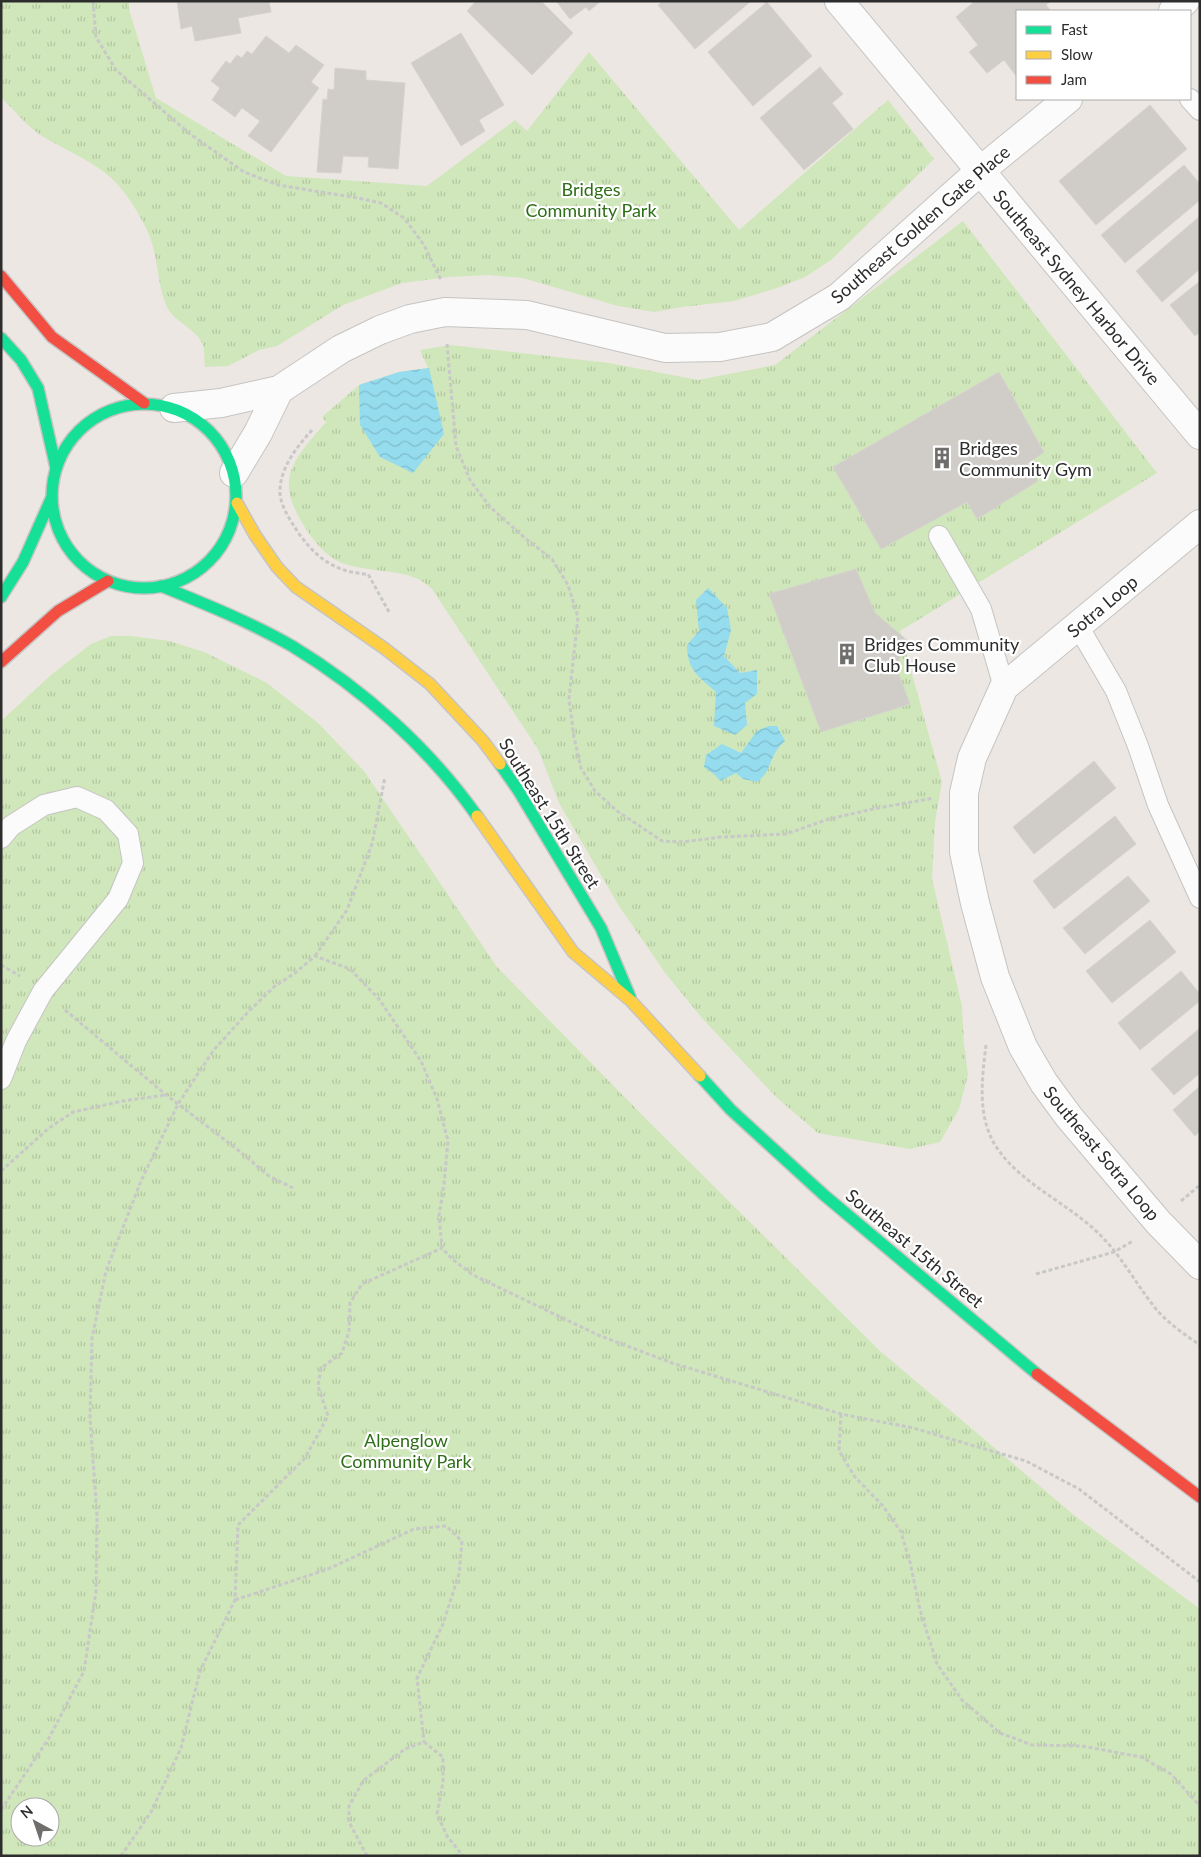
<svg xmlns="http://www.w3.org/2000/svg" width="1201" height="1857" viewBox="0 0 1201 1857" font-family="Lato,sans-serif">
	<defs>
		<pattern id="park-tufts" width="24" height="20" patternUnits="userSpaceOnUse" patternTransform="scale(1.25)"><rect width="24" height="20" fill="#cfe7ba"/><path d="M3 7l-1-3M5 7V3M7 7l1-3M15 17l-1-3M17 17v-4M19 17l1-3" fill="none" stroke="#b2c6a0"/></pattern>
		<pattern id="water-waves" width="16" height="10" patternUnits="userSpaceOnUse" patternTransform="scale(1.25)"><rect width="16" height="10" fill="#94dcee"/><path d="M0 5q4-4 8 0t8 0" fill="none" stroke="#80bdcc"/></pattern>
	</defs>
	<rect width="100%" height="100%" fill="#ece7e2"/>
	<g fill="url(#park-tufts)" fill-rule="evenodd">
		<path d="M 1,1 L 129,1 L 129,9 L 156,98 L 286,176 L 427,186 L 515,120 L 527,131 L 589,52 L 739,230 L 888,100 L 934,159 L 831,260 L 805,277 L 777,288 L 734,301 L 682,307 L 654,312 L 618,306 L 523,278 L 488,275 L 449,277 L 402,283 L 343,305 L 277,346 L 259,350 L 228,366 L 205,367 C 204,360 205,351 203,345 C 196,328 175,323 167,307 C 156,282 159,255 147,230 C 138,212 126,191 110,177 C 90,159 62,149 39,134 C 25,124 13,109 1,97 Z"/>
		<path d="M 963,221 L 1157,473 L 900,631 L 942,782 L 935,822 L 932,879 L 962,1006 L 964,1044 L 968,1075 L 959,1109 L 940,1142 L 910,1149 L 818,1133 L 776,1097 L 701,1017 L 666,974 L 619,906 L 559,803 L 538,749 L 432,589 C 428,586 424,582 420,580 C 399,569 368,572 345,564 C 329,559 317,545 308,532 C 273,480 290,464 326,422 L 322,417 L 359,385 L 399,372 L 428,368 L 420,350 L 451,345 L 609,363 L 698,380 L 775,365 Z"/>
		<path d="M 111,636 L 131,636 L 169,641 L 204,652 L 267,683 L 318,723 L 364,771 L 497,967 L 650,1123 L 880,1351 L 1075,1516 L 1200,1609 L 1200,1856 L 1,1856 L 1,721 L 51,675 L 91,644 ZM 20,1807 L 50,1807 L 50,1837 L 20,1837 Z"/>
	</g>
	<g fill="url(#water-waves)">
		<polygon points="429,368 444,434 413,473 380,457 360,425 359,385 399,372"/>
		<path d="M 708,588 L 727,608 L 731,630 L 724,656 L 740,673 L 757,670 L 757,694 L 745,703 L 747,725 L 735,735 L 714,726 L 716,692 C 699,677 687,670 687,645 L 699,631 L 696,600 Z"/>
		<path d="M 769,726 L 777,726 L 785,741 C 769,754 772,772 757,782 L 743,779 L 736,773 L 720,781 L 715,775 L 704,767 L 706,755 L 722,744 L 741,753 L 757,731 Z"/>
	</g>
	<g fill="#d0cdc9" stroke="#d6d3ce">
		<polygon points="177,1 269,1 271,12 238,18 241,33 195,41 192,26 181,29"/>
		<polygon points="476,1 541,1 573,33 532,75 467,11"/>
		<polygon points="556,1 601,1 589,11 586,7 570,19"/>
		<polygon points="663,1 751,1 695,49 658,5"/>
		<polygon points="975,1 1051,1 1046,5 1051,11 1017,11 1017,77 1004,60 987,73 969,52 978,45 956,17"/>
		<polygon points="767,2 812,56 753,106 708,52"/>
		<polygon points="461,33 504,105 479,120 485,131 461,146 411,63"/>
		<polygon points="266,36 289,53 296,45 324,65 311,82 319,88 271,152 248,136 260,121 242,108 235,117 212,100 220,88 211,81 226,61 230,64 237,55 242,58 247,51 252,54"/>
		<polygon points="820,67 843,94 832,103 853,129 804,170 760,118"/>
		<polygon points="335,68 366,71 366,80 405,83 398,169 368,167 369,157 343,156 341,173 317,172 323,99 327,100 328,89 334,90"/>
		<polygon points="1150,105 1187,149 1096,225 1059,181"/>
		<polygon points="1184,165 1200,184 1200,200 1125,263 1101,235"/>
		<polygon points="1200,216 1200,269 1162,302 1136,271"/>
		<polygon points="1200,281 1200,332 1195,336 1170,305"/>
		<polygon points="999,372 1044,452 1027,464 1038,481 977,519 967,502 881,549 833,467"/>
		<polygon points="856,569 875,613 908,641 896,667 910,704 821,732 769,594"/>
		<polygon points="1094,761 1116,788 1034,854 1013,827"/>
		<polygon points="1115,816 1136,844 1054,909 1033,881"/>
		<polygon points="1128,876 1150,901 1085,954 1063,928"/>
		<polygon points="1150,920 1176,952 1112,1003 1086,971"/>
		<polygon points="1181,971 1200,994 1200,1001 1140,1050 1118,1023"/>
		<polygon points="1200,1028 1200,1073 1174,1095 1151,1069"/>
		<polygon points="1200,1086 1200,1131 1195,1136 1173,1110"/>
	</g>
	<g fill="none" stroke-linecap="round" stroke-linejoin="round">
		<g stroke="#c5c4c3" stroke-width="22">
			<g id="lane">
				<polyline points="1190,99 1200,110"/>
				<polyline points="939,536 981,609 1004,687"/>
				<polyline points="1078,626 1116,691 1138,746 1158,805 1200,898"/>
				<polyline points="1,838 11,826 44,805 77,797 106,810 128,834 133,863 118,899 43,991 16,1041 1,1079"/>
			</g>
		</g>
		<g stroke="#c5c4c3" stroke-width="30">
			<g id="street">
				<polyline points="839,1 1200,435"/>
				<polyline points="1173,11 1185,1"/>
				<polyline points="174,408 221,403 279,390 341,349 380,330 410,319 445,312 527,315 665,348 720,347 772,337 839,297 980,171 1068,99"/>
				<polyline points="234,473 258,433 279,390"/>
				<polyline points="1200,524 1004,687 972,758 964,793 964,852 975,903 995,977 1023,1047 1044,1083 1069,1117 1158,1222 1200,1265"/>
			</g>
		</g>
		<g stroke="#c5c4c3" stroke-width="14">
			<g id="fast">
				<polyline points="1,338 21,360 38,388 56,468"/>
				<circle cx="144" cy="496" r="92"/>
				<path d="M 161,586 C 205,604 250,622 292,646 C 363,689 429,748 477,816"/>
				<polyline points="1,597 23,562 51,499"/>
				<polyline points="500,764 518,790 601,928 630,997"/>
				<polyline points="700,1076 731,1110 824,1195 1037,1374"/>
			</g>
		</g>
		<g stroke="#c5c4c3" stroke-width="14">
			<g id="slow">
				<polyline points="237,503 255,535 277,567 296,587 384,648 430,684 483,741 500,764"/>
				<polyline points="477,816 573,952 631,1001 700,1076"/>
			</g>
		</g>
		<g stroke="#c5c4c3" stroke-width="14">
			<g id="jam">
				<polyline points="1,276 52,337 144,403"/>
				<polyline points="1,662 58,611 108,581"/>
				<polyline points="1037,1374 1200,1497"/>
			</g>
		</g>
		<g stroke="#c8c8c8" stroke-width="3" stroke-dasharray="4 2.5" stroke-linecap="butt">
			<polyline points="93,1 96,37 116,70 190,134 244,172 278,185 358,198 381,203 404,218 424,245 441,280"/>
			<polyline points="447,344 456,446 470,480 490,507 526,539 552,559 568,585 578,617 569,699 574,737 581,768 595,791 617,811 662,841 682,842 722,837 786,834 829,819 873,809 934,798"/>
			<path d="M 312,430 C 296,448 279,469 280,494 C 281,504 287,515 292,523 C 310,552 331,573 368,574 L 389,612"/>
			<polyline points="315,956 347,910 372,844 385,777"/>
			<polyline points="1,965 20,976"/>
			<polyline points="65,1010 165,1094 238,1150 269,1176 293,1188"/>
			<path d="M 986,1045 C 982,1078 977,1115 995,1145 C 1021,1186 1072,1204 1104,1239 C 1124,1260 1138,1287 1156,1309 C 1168,1323 1185,1335 1200,1345"/>
			<polyline points="1,1171 49,1128 73,1112 123,1101 165,1095"/>
			<polyline points="1181,1201 1200,1185"/>
			<polyline points="1036,1274 1114,1252 1133,1241"/>
			<polyline points="841,1414 839,1451 855,1477 883,1506 901,1532 910,1562 920,1610 937,1664 962,1700 1000,1733 1032,1745 1082,1746 1141,1757 1171,1774 1200,1806"/>
			<polyline points="235,1600 328,1569 414,1529 446,1526 462,1541 459,1574 443,1624 417,1678 424,1742"/>
			<polyline points="1,1810 49,1738 84,1671 96,1591 97,1516 90,1417 92,1338 106,1271 141,1181 178,1104 213,1051 248,1012 275,986 295,973 315,956 350,969 379,999 421,1061 437,1099 448,1141 444,1184 439,1216 442,1248 452,1259 473,1275 598,1335 672,1363 841,1414 913,1428 1026,1461 1079,1489 1200,1582"/>
			<polyline points="121,1856 151,1812 181,1748 200,1671 235,1600 238,1525 305,1458 328,1416 318,1386 321,1368 342,1353 349,1331 350,1303 362,1284 442,1248"/>
			<polyline points="367,1856 349,1822 349,1806 363,1781 405,1749 424,1742 443,1757 443,1782 437,1814 447,1836 463,1856"/>
		</g>
		<use href="#lane" stroke="#fcfbfb" stroke-width="20"/>
		<use href="#street" stroke="#fcfbfb" stroke-width="28"/>
		<use href="#fast" stroke="#16e098" stroke-width="11"/>
		<use href="#slow" stroke="#ffcf43" stroke-width="11"/>
		<use href="#jam" stroke="#f24e42" stroke-width="11"/>
	</g>
	<defs>
		<g id="building-bare" transform="scale(1.725)"><path d="M-4-6H4V6H1V3H-1V6H-4ZM-2.5-4.3h1.7v1.8h-1.7ZM.8-4.3h1.7v1.8H.8ZM-2.5-1h1.7V.8h-1.7ZM.8-1h1.7V.8H.8Z" fill="#706e6c" stroke="#fff" stroke-width="2.5" paint-order="stroke"/></g>
	</defs>
	<g fill-rule="evenodd">
		<use href="#building-bare" x="942" y="458"/>
		<use href="#building-bare" x="847" y="654"/>
	</g>
	<g text-anchor="middle" dominant-baseline="central" stroke-width="4.5" stroke-linejoin="round" paint-order="stroke">
		<g font-size="18" fill="#2e6e18" stroke="#fff">
			<text x="591" y="189">Bridges<tspan x="591" dy="21">Community Park</tspan></text>
			<text x="406" y="1440">Alpenglow<tspan x="406" dy="21">Community Park</tspan></text>
		</g>
		<g font-size="18" fill="#2d2d2d" stroke="#fff">
			<text transform="translate(920 224) rotate(-41)">Southeast Golden Gate Place</text>
			<text transform="translate(1077 287) rotate(50)">Southeast Sydney Harbor Drive</text>
			<text transform="translate(1102 606) rotate(-40)">Sotra Loop</text>
			<text transform="translate(550 813) rotate(58)">Southeast 15th Street</text>
			<text transform="translate(1102 1153) rotate(50)">Southeast Sotra Loop</text>
			<text transform="translate(915 1248) rotate(40)">Southeast 15th Street</text>
		</g>
		<g font-size="18" fill="#2d2d2d" stroke="#fff" text-anchor="start">
			<text x="959" y="448">Bridges<tspan x="959" dy="21">Community Gym</tspan></text>
			<text x="864" y="644">Bridges Community<tspan x="864" dy="21">Club House</tspan></text>
		</g>
	</g>
	<rect width="1201" height="1857" fill="none" stroke="#2d2d2d" stroke-width="5"/>
	<rect x="1016" y="10" width="175" height="90" fill="#ffffff" stroke="#ababab"/>
	<rect x="1026" y="26" width="25" height="8" fill="#16e098" stroke="#ababab"/>
	<text x="1061" y="35" font-size="15" fill="#2d2d2d">Fast</text>
	<rect x="1026" y="51" width="25" height="8" fill="#ffcf43" stroke="#ababab"/>
	<text x="1061" y="60" font-size="15" fill="#2d2d2d">Slow</text>
	<rect x="1026" y="76" width="25" height="8" fill="#f24e42" stroke="#ababab"/>
	<text x="1061" y="85" font-size="15" fill="#2d2d2d">Jam</text>
	<g transform="translate(35 1822) rotate(320)"><circle r="24" fill="#ffffff" stroke="#ababab"/>
	<path d="M0-4L9 19L0 12L-9 19Z" fill="#706e6c"/>
	<text y="-8" font-size="14" font-weight="bold" text-anchor="middle" fill="#2d2d2d">N</text>
	</g>
</svg>
